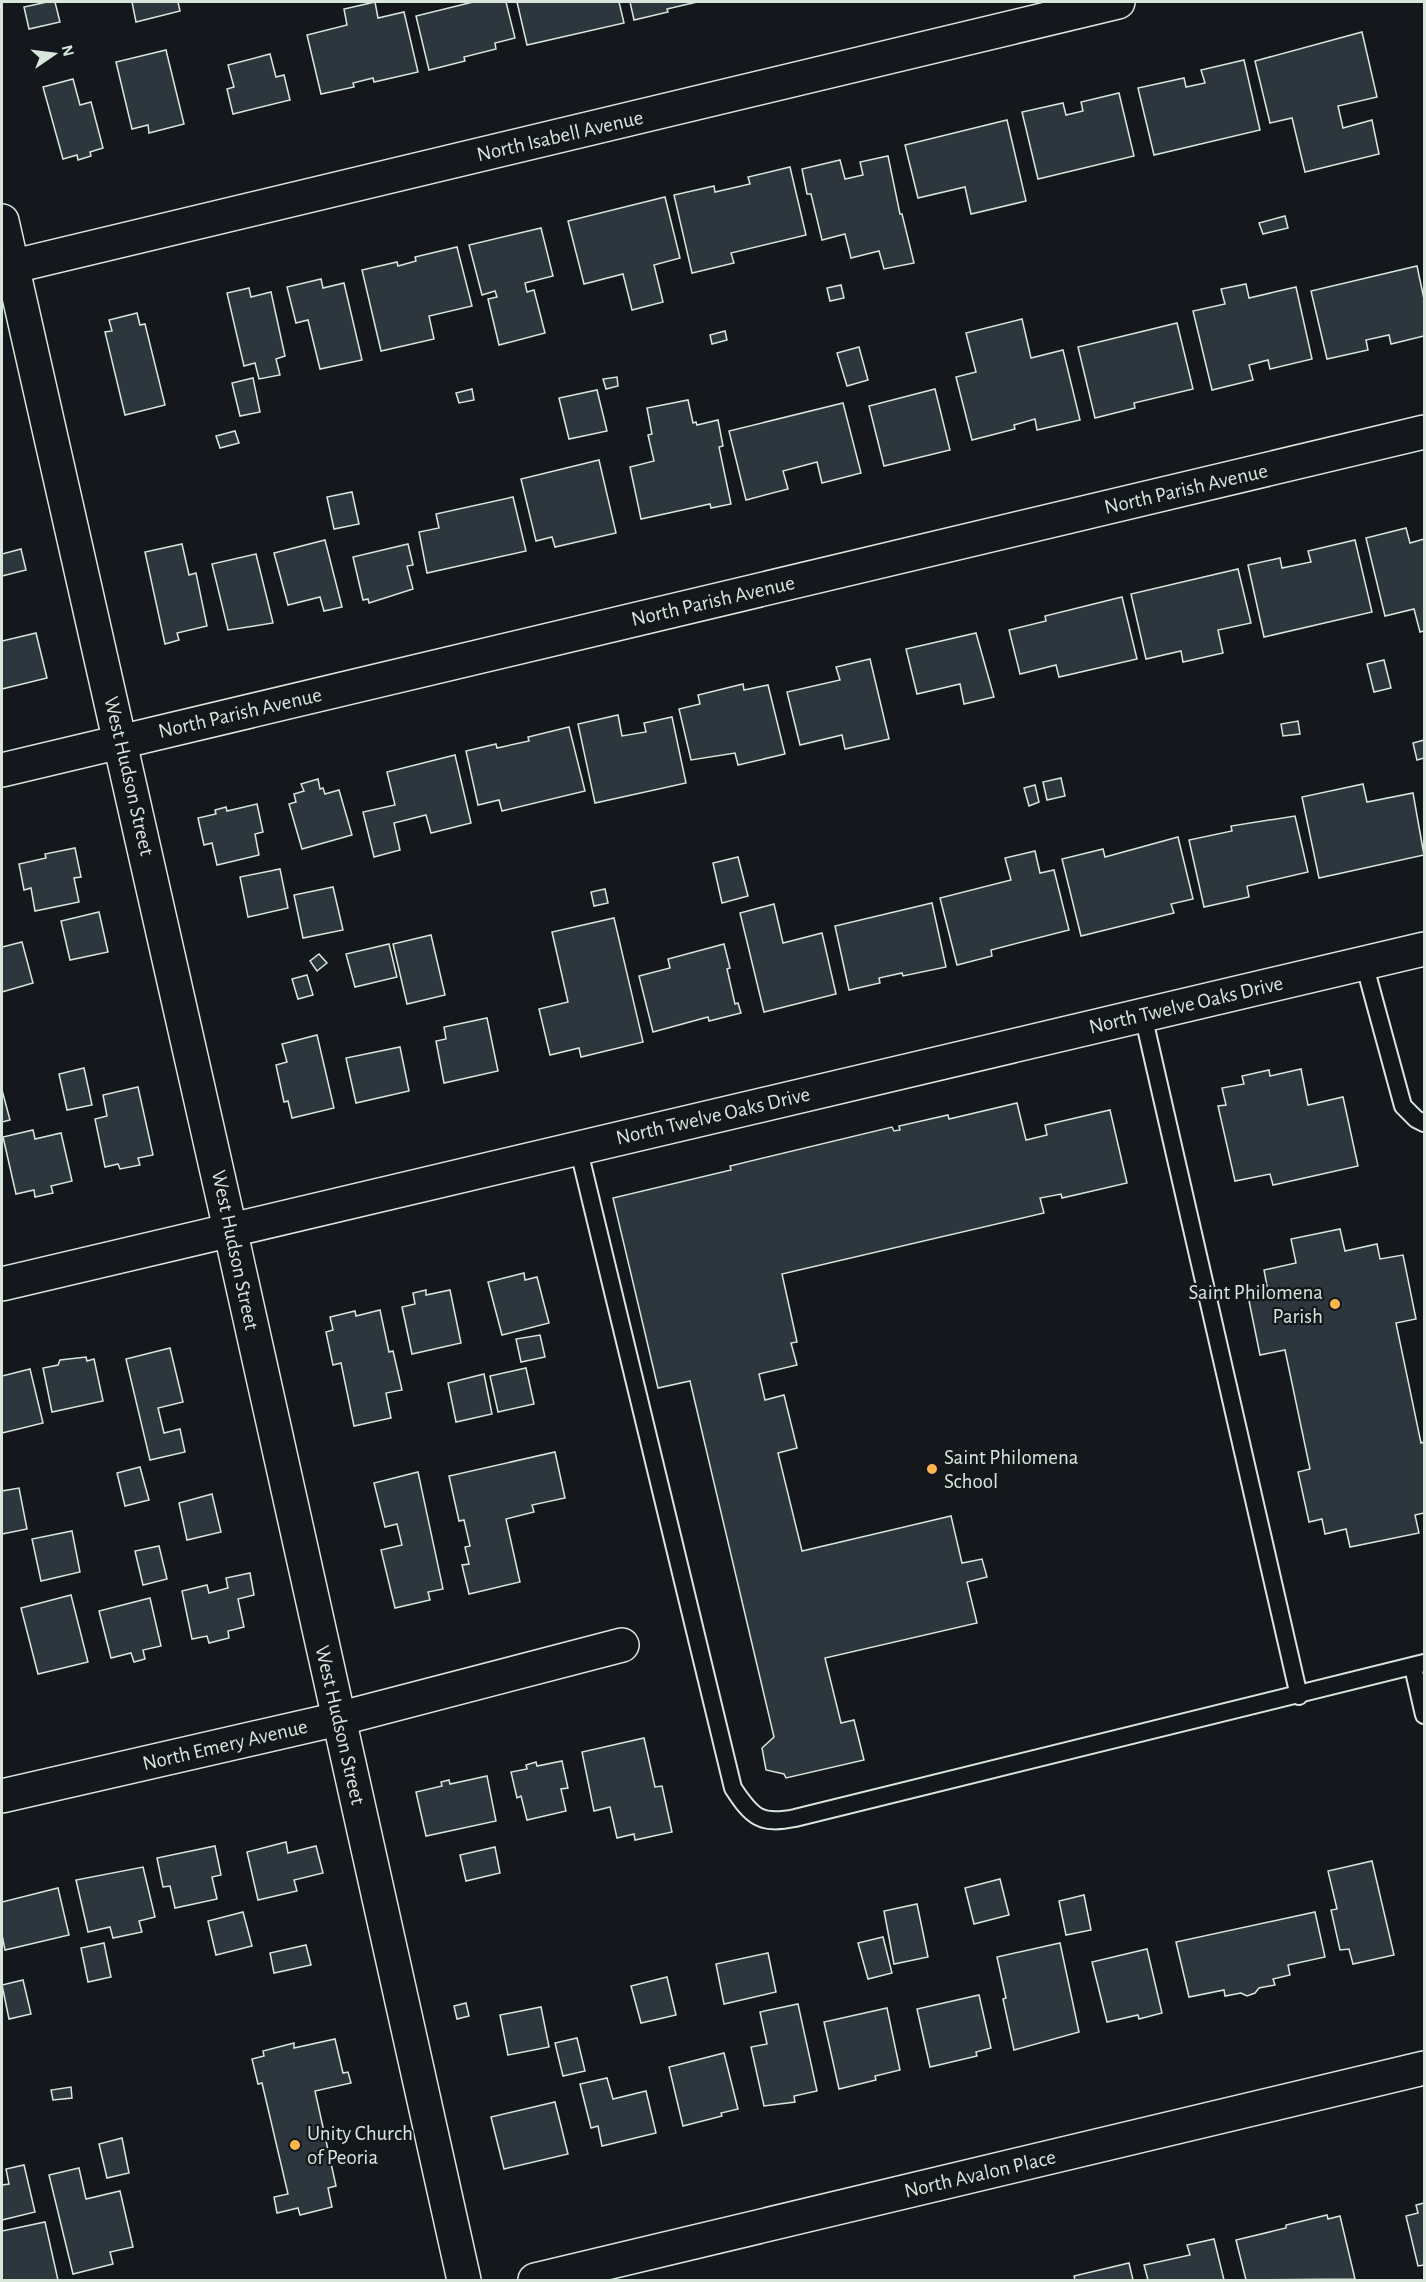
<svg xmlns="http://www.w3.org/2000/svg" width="1426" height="2282" viewBox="0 0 1426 2282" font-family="'Alegreya Sans',sans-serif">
	<rect width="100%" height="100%" fill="#14181c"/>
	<g fill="#2c363c" stroke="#d8e6dc" stroke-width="1.5">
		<polygon points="47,2 55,2 60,22 29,29 24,7"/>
		<polygon points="132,2 178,2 180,11 136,22"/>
		<polygon points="375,2 378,18 404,12 418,72 374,82 373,78 353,83 354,87 321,94 307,35 347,25 344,9"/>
		<polygon points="473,2 506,2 515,38 495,43 496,49 464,57 465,61 429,70 416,16"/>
		<polygon points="517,2 619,2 624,23 527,45"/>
		<polygon points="630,2 697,2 667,9 668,12 634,20"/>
		<polygon points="1362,32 1377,97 1338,106 1343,128 1372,120 1379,154 1305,172 1292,118 1270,123 1255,61"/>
		<polygon points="166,50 184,124 149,133 148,125 132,129 116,62"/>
		<polygon points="270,54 276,77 284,75 290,100 233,114 227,89 234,87 228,65"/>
		<polygon points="1244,60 1260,130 1154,155 1138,88 1184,78 1186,87 1205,83 1201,70"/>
		<polygon points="73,79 80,105 91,102 103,148 90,152 91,156 78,160 77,155 63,159 43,87"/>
		<polygon points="1119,93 1134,156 1038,179 1022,112 1063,103 1066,115 1083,111 1081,102"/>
		<polygon points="1007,120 1026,201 971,214 965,187 918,198 905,145"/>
		<polygon points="888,156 900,214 902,214 914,263 884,269 879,251 851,258 845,234 822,240 811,194 807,194 802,169 840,160 845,179 863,175 860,162"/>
		<polygon points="790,167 806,235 731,253 734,263 692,273 674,195 714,186 715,192 750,184 748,177"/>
		<polygon points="665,197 680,258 654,265 663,302 632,310 623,274 584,284 568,221"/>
		<polygon points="1285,216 1288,228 1263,234 1259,223"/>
		<polygon points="541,228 553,276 525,283 527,292 534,290 545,333 499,345 488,299 497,297 495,291 482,295 469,245"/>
		<polygon points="457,247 472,306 429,316 434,339 381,351 362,270 397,262 398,266 416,261 415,257"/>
		<polygon points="1417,266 1424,299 1424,336 1391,344 1389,335 1366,340 1368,350 1327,359 1311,291"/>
		<polygon points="321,279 323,288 344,283 362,360 320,369 308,320 296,323 287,287"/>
		<polygon points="1246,284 1249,298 1296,287 1312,359 1270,369 1268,360 1249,365 1253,380 1212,390 1193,311 1225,304 1221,289"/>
		<polygon points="841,285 844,298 830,301 827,288"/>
		<polygon points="249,288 251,297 271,292 285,356 276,359 280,375 259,379 255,363 244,366 227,293"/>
		<polygon points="137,313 140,325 145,324 165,405 125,415 105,332 112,331 109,320"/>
		<polygon points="1022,319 1031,358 1063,350 1080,420 1037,430 1035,419 1014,425 1015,429 972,440 956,377 976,372 966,333"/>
		<polygon points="1177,323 1193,389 1134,403 1135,408 1095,418 1078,347"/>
		<polygon points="725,331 727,340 712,344 710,335"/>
		<polygon points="859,347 868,380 847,386 837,353"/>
		<polygon points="617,377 618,386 606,389 603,379"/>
		<polygon points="253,378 260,412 240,416 232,383"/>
		<polygon points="472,389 474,400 459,403 456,393"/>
		<polygon points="935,389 950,450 884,466 869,406"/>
		<polygon points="597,390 607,431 569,439 559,398"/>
		<polygon points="688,400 693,423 696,422 697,425 718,420 723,446 719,447 731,504 711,508 710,504 641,519 630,467 654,461 648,435 652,434 647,408"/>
		<polygon points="843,403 861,473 822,483 817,462 783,471 788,489 746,500 729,431"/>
		<polygon points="235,431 239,443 220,448 216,436"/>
		<polygon points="599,460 616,533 555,547 552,537 536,541 521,479"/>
		<polygon points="352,492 359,524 334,529 327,497"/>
		<polygon points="513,497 526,551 427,573 419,532 439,528 436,514"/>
		<polygon points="1406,528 1410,543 1424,539 1424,631 1420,632 1414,609 1385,616 1366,538"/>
		<polygon points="325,540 342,607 324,611 320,597 288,605 274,553"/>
		<polygon points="1355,540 1372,612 1264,637 1248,565 1280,558 1282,568 1311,562 1308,551"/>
		<polygon points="182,544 189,575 196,573 207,626 177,633 179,640 165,644 145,552"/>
		<polygon points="408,544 413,565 407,566 413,589 369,603 368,599 363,600 353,557"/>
		<polygon points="21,549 26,570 2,576 2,554"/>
		<polygon points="256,554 273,623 228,630 212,564"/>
		<polygon points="1238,569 1251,623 1218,630 1223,653 1183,662 1181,651 1146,659 1131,594"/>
		<polygon points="1122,597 1137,659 1059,677 1056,665 1020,674 1009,630 1046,621 1045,616"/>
		<polygon points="36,633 47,678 2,689 2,641"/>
		<polygon points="976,633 994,697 964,704 960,684 917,694 906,649"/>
		<polygon points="870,659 889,739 845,749 842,735 800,745 787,692 840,680 836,667"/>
		<polygon points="1384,660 1391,688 1374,692 1367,664"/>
		<polygon points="743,684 744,690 768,685 785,754 738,765 735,753 691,760 679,709 700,704 698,695"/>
		<polygon points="618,715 622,736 646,732 644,723 672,717 686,783 595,803 578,724"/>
		<polygon points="1298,721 1300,734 1283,736 1281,724"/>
		<polygon points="569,727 585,791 502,811 499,800 478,805 466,751 496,744 497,748 529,741 528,737"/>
		<polygon points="1424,740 1424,758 1417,760 1413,743"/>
		<polygon points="455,755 471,823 431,833 426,815 394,823 400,850 374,857 363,812 395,805 387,772"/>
		<polygon points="1061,778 1065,796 1047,800 1043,782"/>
		<polygon points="318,779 320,789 323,788 325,794 339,790 352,835 302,849 289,804 296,802 294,794 304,791 301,784"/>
		<polygon points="1363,784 1367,802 1413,793 1424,855 1319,878 1302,797"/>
		<polygon points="1035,785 1039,802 1029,806 1024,788"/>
		<polygon points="257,804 263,832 255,834 259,855 217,865 212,843 204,845 198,818 216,814 215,810 226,807 227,811"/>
		<polygon points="1295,816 1308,872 1247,886 1249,897 1204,907 1189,840 1232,831 1231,826"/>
		<polygon points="1178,837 1193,899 1171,904 1174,913 1081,936 1062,859 1103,849 1105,857"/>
		<polygon points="75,848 81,877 74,878 79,902 35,911 31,888 24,890 19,864 46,858 45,854"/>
		<polygon points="1035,851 1040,873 1054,870 1069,930 991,950 992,956 957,965 940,898 1011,880 1005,858"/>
		<polygon points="738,857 748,896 722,903 713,863"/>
		<polygon points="280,869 288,908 248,917 240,877"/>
		<polygon points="333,887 343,930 303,938 294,895"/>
		<polygon points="605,889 608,903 594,906 591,892"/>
		<polygon points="932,903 946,967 903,976 902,973 879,978 880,983 849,990 835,926"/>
		<polygon points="774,904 783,943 822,933 836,994 764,1012 740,913"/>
		<polygon points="99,912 108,952 70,960 61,921"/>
		<polygon points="614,918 643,1042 581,1057 579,1048 550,1055 539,1009 568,1002 552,932"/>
		<polygon points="431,935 445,995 407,1004 393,944"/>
		<polygon points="22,942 33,983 2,992 2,947"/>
		<polygon points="389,944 397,977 355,987 346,954"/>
		<polygon points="724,944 730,968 727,969 735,1004 738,1003 741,1013 709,1021 708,1017 653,1032 639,976 670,968 668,959"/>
		<polygon points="319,954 327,963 317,971 310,961"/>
		<polygon points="307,975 313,995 298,999 292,979"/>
		<polygon points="487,1018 498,1071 444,1083 436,1041 446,1039 444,1027"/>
		<polygon points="317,1035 334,1108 292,1118 288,1101 284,1102 276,1065 287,1062 282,1044"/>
		<polygon points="400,1047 409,1091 356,1103 346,1058"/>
		<polygon points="84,1068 92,1105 67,1110 59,1074"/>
		<polygon points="1301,1069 1308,1105 1343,1097 1358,1166 1273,1185 1270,1174 1235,1181 1218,1106 1226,1105 1222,1088 1244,1084 1242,1076 1269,1070 1270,1076"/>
		<polygon points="138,1087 153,1155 138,1158 140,1165 120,1169 118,1164 105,1167 95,1119 107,1116 103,1095"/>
		<polygon points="2,1090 10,1120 2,1122"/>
		<polygon points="1017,1103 1026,1140 1047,1135 1045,1125 1110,1110 1127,1183 1062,1198 1061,1194 1040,1198 1044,1213 782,1274 797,1342 791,1343 797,1365 759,1374 765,1400 784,1395 797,1448 778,1453 802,1551 951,1516 962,1563 982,1559 987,1577 967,1582 977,1623 825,1658 841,1723 854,1720 864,1760 786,1778 784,1774 766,1770 762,1748 774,1737 690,1381 658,1388 613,1198 731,1170 730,1166 892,1127 894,1131 900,1130 899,1126 948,1115 949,1119"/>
		<polygon points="33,1130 35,1139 61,1133 72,1181 51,1186 53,1193 35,1197 34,1190 16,1194 3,1137"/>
		<polygon points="1340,1229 1345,1251 1377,1244 1380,1259 1403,1255 1416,1319 1396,1323 1421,1443 1424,1442 1424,1513 1415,1515 1419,1533 1350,1547 1346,1529 1325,1534 1322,1519 1309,1522 1298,1472 1310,1469 1285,1350 1260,1355 1247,1291 1267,1286 1264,1270 1296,1263 1291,1239"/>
		<polygon points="524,1273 525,1280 537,1277 549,1323 502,1335 488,1282"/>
		<polygon points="426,1290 426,1295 450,1290 461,1343 412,1354 402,1307 415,1304 413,1293"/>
		<polygon points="380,1310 389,1352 393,1351 402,1390 386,1393 391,1418 354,1426 341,1363 333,1365 326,1332 333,1330 330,1317 355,1311 356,1316"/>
		<polygon points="540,1335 545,1357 521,1362 516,1339"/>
		<polygon points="170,1348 183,1402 158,1408 164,1433 180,1429 185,1452 150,1460 126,1359"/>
		<polygon points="86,1357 87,1361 94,1359 103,1401 52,1412 43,1368 58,1365 60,1360"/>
		<polygon points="526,1368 534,1404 498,1412 490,1376"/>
		<polygon points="30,1369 43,1423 2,1433 2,1376"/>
		<polygon points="484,1374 492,1414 456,1422 448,1383"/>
		<polygon points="555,1452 565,1498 532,1505 534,1512 506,1519 520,1582 469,1594 462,1565 469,1564 465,1547 470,1546 464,1520 459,1521 449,1476"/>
		<polygon points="140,1467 149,1500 125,1506 117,1473"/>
		<polygon points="418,1472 443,1589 428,1592 430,1600 395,1608 381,1550 402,1545 397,1524 385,1527 374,1483"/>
		<polygon points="19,1488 27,1529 2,1534 2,1491"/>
		<polygon points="212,1494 221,1532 187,1540 179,1503"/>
		<polygon points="72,1531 80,1572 41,1581 32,1539"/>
		<polygon points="159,1546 167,1579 143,1585 135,1551"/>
		<polygon points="250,1573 254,1595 238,1599 244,1627 228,1631 229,1638 209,1643 207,1636 192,1639 182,1591 207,1585 209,1593 228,1588 226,1578"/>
		<polygon points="71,1595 88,1662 38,1674 21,1608"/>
		<polygon points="150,1598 161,1646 143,1650 145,1659 134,1662 131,1653 111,1658 99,1611"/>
		<polygon points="644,1738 655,1787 662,1786 672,1832 635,1840 634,1834 617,1838 610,1807 594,1811 582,1752"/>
		<polygon points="562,1761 568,1788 561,1789 566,1811 527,1820 521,1796 517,1798 511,1772 527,1769 526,1765 536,1762 537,1766"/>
		<polygon points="487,1776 496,1821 426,1836 416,1792 442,1786 441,1782 449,1780 450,1784"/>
		<polygon points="286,1842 288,1853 316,1846 323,1873 294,1880 297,1891 258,1900 247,1852"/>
		<polygon points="215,1846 221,1875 212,1877 217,1899 175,1908 170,1886 163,1887 157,1858"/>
		<polygon points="495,1847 500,1873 466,1881 460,1855"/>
		<polygon points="1372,1861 1394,1955 1353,1964 1349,1949 1340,1950 1331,1910 1337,1909 1328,1871"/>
		<polygon points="143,1867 155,1917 139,1921 142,1932 113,1938 110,1927 88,1932 76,1880"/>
		<polygon points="1000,1879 1009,1915 974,1924 965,1888"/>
		<polygon points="58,1888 69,1935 5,1950 2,1935 2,1902"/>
		<polygon points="1084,1895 1091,1930 1066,1935 1059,1901"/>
		<polygon points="917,1904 928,1957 894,1964 884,1911"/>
		<polygon points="243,1912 252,1946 216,1955 208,1921"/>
		<polygon points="1315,1912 1325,1957 1288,1965 1290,1975 1273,1979 1275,1985 1259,1988 1255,1993 1247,1996 1241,1993 1225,1996 1224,1990 1189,1997 1176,1942"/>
		<polygon points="883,1937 892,1973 868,1979 858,1943"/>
		<polygon points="104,1943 111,1977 88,1982 81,1948"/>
		<polygon points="1060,1943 1079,2032 1014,2050 1003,1999 1006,1998 997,1957"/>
		<polygon points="306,1945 311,1965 274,1973 270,1953"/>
		<polygon points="1147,1949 1162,2013 1139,2019 1138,2015 1107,2022 1092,1962"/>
		<polygon points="768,1953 776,1992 724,2004 716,1964"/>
		<polygon points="667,1977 676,2015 641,2023 631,1986"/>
		<polygon points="23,1980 31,2014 9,2019 2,1985"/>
		<polygon points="979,1995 991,2048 976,2052 977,2056 930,2067 917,2009"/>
		<polygon points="466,2003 469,2016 457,2019 454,2006"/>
		<polygon points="798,2004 817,2091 794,2096 795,2102 764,2106 751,2047 767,2044 760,2012"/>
		<polygon points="541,2007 549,2047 508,2055 500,2015"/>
		<polygon points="887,2008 900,2070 875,2076 876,2080 839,2089 824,2022"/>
		<polygon points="577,2038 585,2071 563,2076 555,2043"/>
		<polygon points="335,2039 343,2073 348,2072 351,2083 315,2091 336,2186 328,2188 332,2207 300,2215 298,2208 277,2213 274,2197 288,2194 262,2083 258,2084 252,2059 264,2056 263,2051 294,2043 294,2048"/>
		<polygon points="724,2053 738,2109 721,2113 722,2116 683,2126 669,2067"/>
		<polygon points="607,2078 613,2099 646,2091 656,2133 602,2146 598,2126 591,2128 580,2084"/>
		<polygon points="71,2087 72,2098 53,2100 51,2090"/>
		<polygon points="555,2102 568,2154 504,2169 491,2117"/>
		<polygon points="122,2138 129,2173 107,2178 99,2144"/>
		<polygon points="24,2165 35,2212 2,2220 2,2185 9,2184 6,2169"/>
		<polygon points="79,2168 86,2199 120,2191 133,2247 110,2252 113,2264 73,2274 49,2175"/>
		<polygon points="1424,2203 1424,2265 1418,2266 1406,2216 1418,2213 1416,2205"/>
		<polygon points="1327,2215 1328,2219 1340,2216 1355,2279 1246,2280 1236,2240 1286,2228 1286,2225"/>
		<polygon points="45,2222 58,2280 2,2280 2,2231"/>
		<polygon points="1214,2239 1224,2280 1148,2280 1144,2265 1190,2255 1187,2245"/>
		<polygon points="1129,2263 1133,2280 1075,2280 1074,2276"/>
	</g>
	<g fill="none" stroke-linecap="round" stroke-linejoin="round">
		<g stroke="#d8e6dc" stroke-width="20">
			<g id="lane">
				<polyline points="1364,963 1403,1106 1416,1119 1424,1123"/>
				<polyline points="1143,1015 1299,1696"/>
				<path d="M 578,1147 L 733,1788 C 752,1817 760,1825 795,1818 L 1424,1663"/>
				<polyline points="1413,1667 1424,1715"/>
			</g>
		</g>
		<g stroke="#d8e6dc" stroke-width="36">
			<g id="street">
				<polyline points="2,221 230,1229 464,2280"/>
				<polyline points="2,269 1118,2"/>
				<polyline points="2,770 1424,432"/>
				<polyline points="2,1284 1424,949"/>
				<polyline points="2,1796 338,1719 622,1645"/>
				<polyline points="535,2280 1424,2068"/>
			</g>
		</g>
		<use href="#lane" stroke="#14181c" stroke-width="16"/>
		<use href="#street" stroke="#14181c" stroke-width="33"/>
	</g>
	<g fill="#ffb74d" stroke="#14181c" stroke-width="2">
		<circle cx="1335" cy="1304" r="6"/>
		<circle cx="932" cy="1469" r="6"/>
		<circle cx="295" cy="2145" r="6"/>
	</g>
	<g text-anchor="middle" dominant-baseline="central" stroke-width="4.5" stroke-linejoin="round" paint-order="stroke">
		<g font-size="21" fill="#d8e6dc" stroke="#14181c">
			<text transform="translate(560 136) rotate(-13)">North Isabell Avenue</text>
			<text transform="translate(1186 489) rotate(-13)">North Parish Avenue</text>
			<text transform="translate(713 601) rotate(-13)">North Parish Avenue</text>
			<text transform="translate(240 713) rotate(-13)">North Parish Avenue</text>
			<text transform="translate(129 776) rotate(77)">West Hudson Street</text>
			<text transform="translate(1186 1005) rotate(-13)">North Twelve Oaks Drive</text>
			<text transform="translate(713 1116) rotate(-13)">North Twelve Oaks Drive</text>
			<text transform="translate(235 1250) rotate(78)">West Hudson Street</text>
			<text transform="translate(340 1725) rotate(77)">West Hudson Street</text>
			<text transform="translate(225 1745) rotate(-13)">North Emery Avenue</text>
			<text transform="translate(980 2174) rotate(-13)">North Avalon Place</text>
		</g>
		<g font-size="21" fill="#d8e6dc" stroke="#14181c" text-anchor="start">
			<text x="1323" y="1292" text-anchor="end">Saint Philomena<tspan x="1323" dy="24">Parish</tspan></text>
			<text x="944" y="1457">Saint Philomena<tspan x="944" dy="24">School</tspan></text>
			<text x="307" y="2133">Unity Church<tspan x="307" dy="24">of Peoria</tspan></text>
		</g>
	</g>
	<rect width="1426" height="2282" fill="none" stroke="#d8e6dc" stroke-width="6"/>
	<g transform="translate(54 54) rotate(76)" stroke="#14181c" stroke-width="4.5" paint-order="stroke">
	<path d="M0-4.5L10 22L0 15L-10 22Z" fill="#d8e6dc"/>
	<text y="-9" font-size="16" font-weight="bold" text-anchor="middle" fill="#d8e6dc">N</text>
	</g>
</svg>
